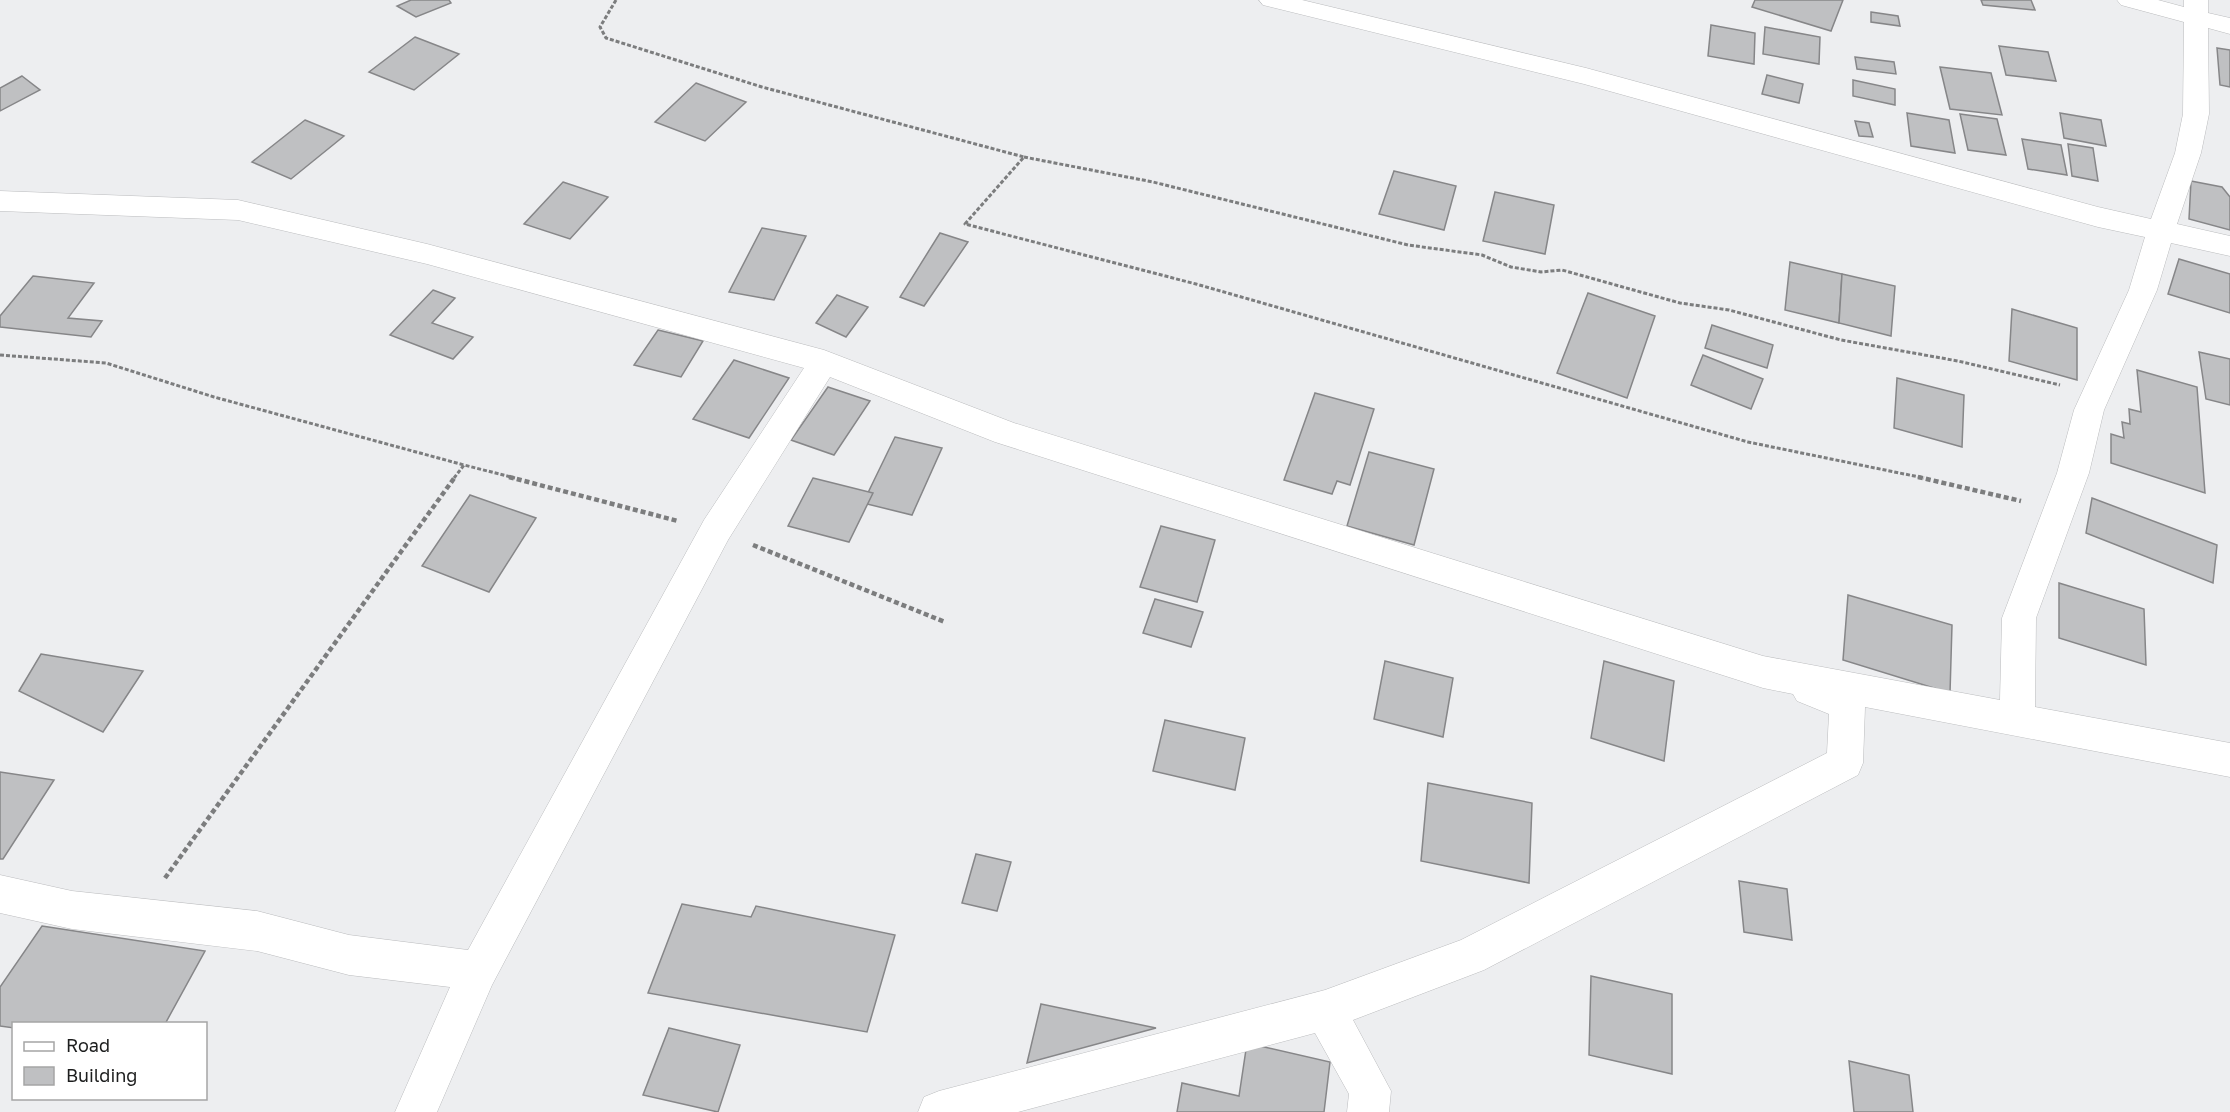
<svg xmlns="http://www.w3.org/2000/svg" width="2230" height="1112" viewBox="0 0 2230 1112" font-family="'Golos Text',sans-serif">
	<rect width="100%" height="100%" fill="#edeef0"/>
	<g fill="#bfc0c2" stroke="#868688" stroke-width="1.5">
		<polygon points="411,0 449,0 451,3 416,17 397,6"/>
		<polygon points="1755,0 1843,0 1831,31 1752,7"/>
		<polygon points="1981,0 2031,0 2035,10 1983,5"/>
		<polygon points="1871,12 1898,16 1900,26 1871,22"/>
		<polygon points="1711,25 1755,33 1754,64 1708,56"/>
		<polygon points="1765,27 1820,37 1819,64 1763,54"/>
		<polygon points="415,37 459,54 414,90 369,72"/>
		<polygon points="1999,46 2048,52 2056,81 2006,75"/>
		<polygon points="2217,48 2230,50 2230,87 2220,85"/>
		<polygon points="1855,57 1894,62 1896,74 1857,69"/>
		<polygon points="1940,67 1991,73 2002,115 1950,109"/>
		<polygon points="1767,75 1803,84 1799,103 1762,94"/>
		<polygon points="22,76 40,90 0,111 0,88"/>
		<polygon points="1853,80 1895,89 1895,105 1853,96"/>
		<polygon points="696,83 746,102 705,141 655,122"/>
		<polygon points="1907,113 1949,120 1955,153 1911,146"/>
		<polygon points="2060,113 2101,120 2106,146 2064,138"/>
		<polygon points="1960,114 1997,119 2006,155 1968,150"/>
		<polygon points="305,120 344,136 291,179 252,162"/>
		<polygon points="1855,121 1869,123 1873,137 1859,136"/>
		<polygon points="2022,139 2061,145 2067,175 2028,169"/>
		<polygon points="2068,144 2093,148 2098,181 2072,176"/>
		<polygon points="1394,171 1456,186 1444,230 1379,214"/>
		<polygon points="2191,181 2222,187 2230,197 2230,230 2189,219"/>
		<polygon points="563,182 608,197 570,239 524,224"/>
		<polygon points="1495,192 1554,205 1545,254 1483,241"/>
		<polygon points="762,228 806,236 774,300 729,292"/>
		<polygon points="940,233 968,242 924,306 900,297"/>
		<polygon points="2179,259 2230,274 2230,313 2168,294"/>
		<polygon points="1790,262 1842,274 1839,323 1785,310"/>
		<polygon points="1842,274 1895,286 1891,336 1839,323"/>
		<polygon points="33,276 94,283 68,318 102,321 91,337 0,327 0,316"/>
		<polygon points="433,290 455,298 432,323 473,337 453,359 390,335"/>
		<polygon points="1588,293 1655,316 1627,398 1557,373"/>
		<polygon points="837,295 868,307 846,337 816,323"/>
		<polygon points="2012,309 2077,328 2077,380 2009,361"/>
		<polygon points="1712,325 1773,345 1767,368 1705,348"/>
		<polygon points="658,330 703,341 681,377 634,365"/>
		<polygon points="2199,352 2230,359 2230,405 2206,399"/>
		<polygon points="1703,355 1763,379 1751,409 1691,385"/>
		<polygon points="734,360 789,378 749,438 693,419"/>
		<polygon points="2137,370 2197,387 2205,493 2111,463 2111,434 2124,438 2122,422 2130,424 2129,409 2141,412"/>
		<polygon points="1897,378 1964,395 1962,447 1894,428"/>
		<polygon points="828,387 870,401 834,455 791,440"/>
		<polygon points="1315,393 1374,409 1350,485 1337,481 1332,494 1284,480"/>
		<polygon points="895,437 942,448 912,515 863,503"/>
		<polygon points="1369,452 1434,469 1414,545 1347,526"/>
		<polygon points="813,478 873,493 849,542 788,526"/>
		<polygon points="470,495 536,518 489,592 422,566"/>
		<polygon points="2092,498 2217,545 2213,583 2086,533"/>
		<polygon points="1161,526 1215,540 1197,602 1140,587"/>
		<polygon points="2059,583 2144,609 2146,665 2059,638"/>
		<polygon points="1848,595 1952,625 1950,693 1843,660"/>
		<polygon points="1155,599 1203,612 1191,647 1143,633"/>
		<polygon points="41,654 143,671 103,732 19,691"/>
		<polygon points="1385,661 1453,678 1443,737 1374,719"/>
		<polygon points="1604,661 1674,681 1664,761 1591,738"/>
		<polygon points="1165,720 1245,738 1235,790 1153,771"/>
		<polygon points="0,772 54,780 3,859 0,859"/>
		<polygon points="1428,783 1532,803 1529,883 1421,861"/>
		<polygon points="976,854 1011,862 997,911 962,903"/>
		<polygon points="1739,881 1787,889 1792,940 1744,932"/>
		<polygon points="682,904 751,917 756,906 895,935 867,1032 648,993"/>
		<polygon points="42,926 205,951 165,1024 14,1024 14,1028 0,1026 0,987"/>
		<polygon points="1591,976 1672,994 1672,1074 1589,1055"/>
		<polygon points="1041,1004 1156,1028 1027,1063"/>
		<polygon points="669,1028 740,1045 718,1112 643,1095"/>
		<polygon points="1247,1043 1330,1062 1324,1112 1177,1112 1182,1083 1239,1096"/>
		<polygon points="1849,1061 1909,1075 1913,1112 1854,1112"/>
	</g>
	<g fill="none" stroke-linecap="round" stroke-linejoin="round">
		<g stroke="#bbbcbe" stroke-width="1">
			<polygon id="street" points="1259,0 1302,0 1586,68 2098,207 2151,219 2175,153 2183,114 2184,22 2121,5 2117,0 2158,0 2184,7 2184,0 2208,0 2208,13 2230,18 2230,34 2208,28 2209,114 2201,153 2177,224 2230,236 2230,256 2171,243 2157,290 2104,410 2089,473 2036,618 2035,707 2230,743 2230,777 1865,707 1863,763 1858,775 1484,970 1353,1020 1391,1091 1389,1112 1347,1112 1349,1094 1315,1033 1018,1112 918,1112 924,1097 939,1091 1325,990 1461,940 1827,753 1829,714 1797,701 1793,694 1763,688 995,442 830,377 728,540 492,985 437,1112 395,1112 450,987 349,975 257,951 72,929 0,913 0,875 72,891 257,911 349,935 468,950 704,520 804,368 427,264 238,220 0,211 0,191 238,200 427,244 824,350 1014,423 1763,656 2000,700 2002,618 2057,473 2074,410 2129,290 2145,237 2098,227 1584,84 1263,5"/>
		</g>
		<g stroke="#7c7d7e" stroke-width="3" stroke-dasharray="4 2" stroke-linecap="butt">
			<polyline points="616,0 600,27 606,38 762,87 1024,157 965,224 1196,284 1748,442 1924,478"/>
			<polyline points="1024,157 1153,182 1408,245 1482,255 1511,267 1541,272 1562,270 1680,303 1729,310 1841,340 1958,361 2060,385"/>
			<polyline points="0,355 106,363 214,397 464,465"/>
			<polyline points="454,478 464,465 515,478"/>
		</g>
		<g stroke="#7c7d7e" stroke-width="4.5" stroke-dasharray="5 3" stroke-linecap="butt">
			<polyline points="509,477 678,521"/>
			<polyline points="1918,477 2021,501"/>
			<polyline points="753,545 945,622"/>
			<polyline points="165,878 455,477"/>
		</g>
		<use href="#street" fill="#fff" fill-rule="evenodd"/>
	</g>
	<rect x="12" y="1022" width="195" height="78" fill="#ffffff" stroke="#a5a5a5" stroke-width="1.5"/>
	<rect x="24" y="1042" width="30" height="9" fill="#ffffff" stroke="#a5a5a5" stroke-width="1.5"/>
	<text x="66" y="1052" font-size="18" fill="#1d1e1e">Road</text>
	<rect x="24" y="1067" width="30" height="18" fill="#bfc0c2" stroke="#a5a5a5" stroke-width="1.5"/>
	<text x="66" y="1082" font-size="18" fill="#1d1e1e">Building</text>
</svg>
